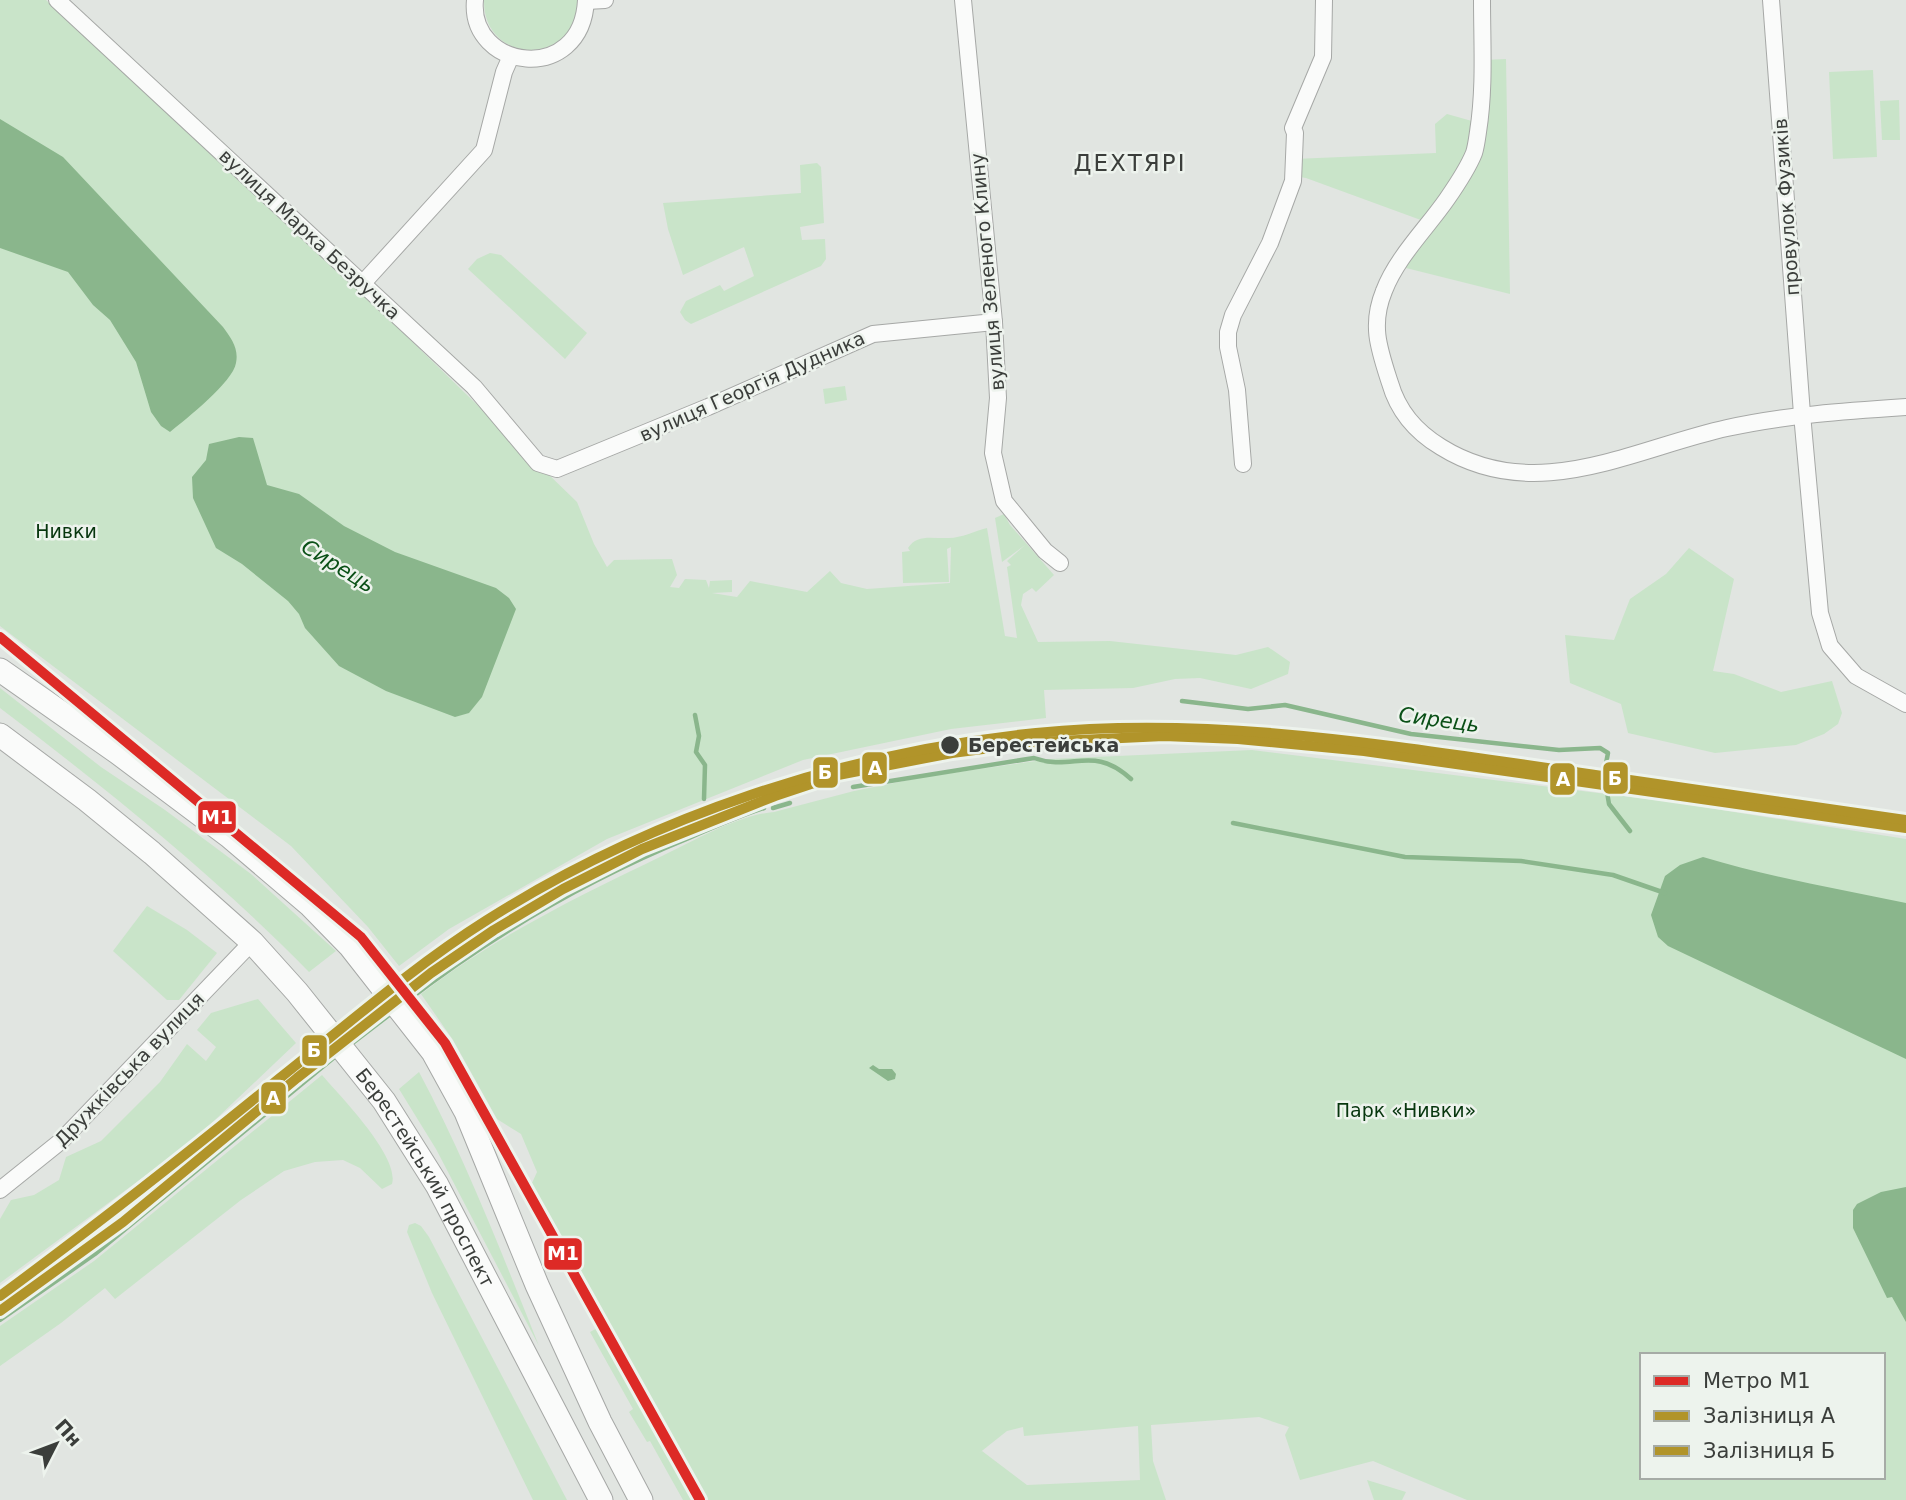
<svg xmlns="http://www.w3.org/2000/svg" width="1906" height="1500" viewBox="0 0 1906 1500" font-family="'DejaVu Sans',sans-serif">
	<rect width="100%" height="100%" fill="#e1e5e1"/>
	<g fill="#c9e4c9" fill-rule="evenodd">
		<path d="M 0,0 L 46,0 L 359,290 L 577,502 L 594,544 L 607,567 L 614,560 L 672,559 L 677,575 L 670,587 L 679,588 L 685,579 L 706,580 L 709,588 L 710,581 L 732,580 L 732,592 L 712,593 L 737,597 L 750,581 L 807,592 L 830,571 L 841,583 L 867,589 L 950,583 L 951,547 L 947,549 L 949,582 L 903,583 L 902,552 L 910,551 L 908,548 C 917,533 934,539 949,538 C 961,538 975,531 987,528 L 1005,636 L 1017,638 L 1007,567 L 1011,565 L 1007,561 L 1025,545 L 1002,562 L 995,518 L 1004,514 L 1010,525 L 1054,575 L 1036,592 L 1032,588 L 1023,594 L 1021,605 L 1038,642 L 1110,641 L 1236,655 L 1268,647 L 1290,662 L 1288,674 L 1251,689 L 1200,678 L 1175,679 L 1133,688 L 1044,690 L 1046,718 L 951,729 L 803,760 L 607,839 L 449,929 L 399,966 L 368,927 L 291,846 L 0,626 Z"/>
		<path d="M 484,0 L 577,0 C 579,66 483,67 484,0 Z"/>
		<polygon points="1506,59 1510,294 1398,266 1429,223 1306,178 1293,176 1294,159 1436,153 1435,124 1447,114 1479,123 1483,60"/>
		<polygon points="1873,70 1877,157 1833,159 1829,72"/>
		<polygon points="1899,100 1900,140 1882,140 1880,101"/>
		<polygon points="817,163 821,167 824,223 800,227 802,240 825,239 826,259 821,266 691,324 685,320 680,312 686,301 720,285 724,291 754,276 744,247 683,275 668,229 663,203 801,193 800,165"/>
		<polygon points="490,253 501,255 587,333 565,359 468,269 477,259"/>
		<polygon points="845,386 847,400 825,404 823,389"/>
		<polygon points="1689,548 1734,579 1713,671 1734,674 1781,692 1832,681 1842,713 1838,724 1824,734 1796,745 1715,753 1628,733 1621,704 1570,683 1565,635 1614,640 1630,599 1666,574"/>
		<path d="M 0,688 L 101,767 L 165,810 L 251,874 L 336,951 L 309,972 C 214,875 108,790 0,708 Z"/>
		<path d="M 1252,750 L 1671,802 L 1906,839 L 1906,1500 L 1467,1500 L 1373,1461 L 1300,1480 L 1285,1435 L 1289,1427 L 1259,1417 L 1151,1425 L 1153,1461 L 1166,1500 L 683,1500 L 650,1441 L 647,1442 L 629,1412 L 633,1409 L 590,1332 L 603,1325 L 564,1253 L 532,1183 L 537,1172 L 521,1134 L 497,1119 L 453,1040 L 421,994 C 496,936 579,896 664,855 C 696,840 738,815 774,812 L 854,791 L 924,777 L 1050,759 ZM 1642,1355 L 1883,1355 L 1883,1477 L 1642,1477 ZM 1138,1426 L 1140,1480 L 1027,1485 L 982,1451 L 978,1454 L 1007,1431 L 1023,1427 L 1024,1436 Z"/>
		<polygon points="147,906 187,930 217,953 179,1000 167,1000 113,951"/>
		<polygon points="258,999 296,1043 195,1139 0,1283 0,1219 11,1200 34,1195 59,1180 66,1157 101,1141 160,1082 187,1044 206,1061 216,1047 197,1030 211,1013"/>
		<path d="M 419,1072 C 466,1160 502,1254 539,1346 L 436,1149 L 399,1089 Z"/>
		<path d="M 322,1075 C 341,1097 400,1157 392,1184 L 382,1189 L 360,1168 L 343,1160 L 315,1162 L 284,1171 L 241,1200 L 115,1299 L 105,1288 L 61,1323 L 0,1366 L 0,1326 L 94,1261 Z"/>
		<polygon points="415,1223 421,1226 429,1237 567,1500 533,1500 432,1293 407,1232 409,1225"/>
		<polygon points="1367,1480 1406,1492 1402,1500 1374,1500"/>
	</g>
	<g fill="#8ab68c">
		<path d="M 0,119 L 63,157 L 223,327 C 231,338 239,348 236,363 C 233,382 186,419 170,432 L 161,426 L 151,412 L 136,362 L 110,320 L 93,305 L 68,272 L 0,248 Z"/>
		<polygon points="239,437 253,438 267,485 299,494 344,526 395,552 496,588 509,598 516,609 482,697 469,713 455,717 386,691 339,666 305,628 299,614 288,601 242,564 216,548 193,498 192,477 206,460 209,444"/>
		<path d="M 1703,857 C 1770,877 1838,889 1906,903 L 1906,1059 L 1668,946 L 1658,937 L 1651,915 L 1665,876 L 1680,865 Z"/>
		<polygon points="873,1065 879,1069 892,1069 896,1074 895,1079 888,1081 869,1068"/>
		<polygon points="1906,1187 1906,1322 1892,1297 1887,1298 1853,1228 1853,1210 1857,1204 1881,1192"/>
	</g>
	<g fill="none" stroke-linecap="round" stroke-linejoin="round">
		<g stroke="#8ab68c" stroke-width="4.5">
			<polyline points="1182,701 1248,709 1285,705 1411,734 1559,750 1600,748 1608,753 1604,774 1609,804 1630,831"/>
			<polyline points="695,715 699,736 696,752 705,765 704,799"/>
			<path d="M 853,787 L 1034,758 C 1073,772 1093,744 1131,779"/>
			<polyline points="773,808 790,803"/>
			<polyline points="1233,823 1405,857 1521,861 1613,875 1665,893"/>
			<path d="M 403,1004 C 491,936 586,880 689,838 C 714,827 739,816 764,808"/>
			<polyline points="350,1045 393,1012"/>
			<polyline points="0,1320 95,1254 337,1055"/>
		</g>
		<g stroke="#a6a8a6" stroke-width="18">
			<g id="minor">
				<polyline points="57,0 474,387 538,463 557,469 708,407 873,334 994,322"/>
				<path d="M 475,0 C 468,70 582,86 586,0"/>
				<polyline points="963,0 994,322 998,398 993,453 1004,501 1045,551 1060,563"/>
				<path d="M 1482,0 C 1482,44 1485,88 1478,132 C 1477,139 1476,147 1474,153 C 1468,168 1456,186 1447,199 C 1427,228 1397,257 1384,291 C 1370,325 1379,349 1390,383 C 1398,411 1416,432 1441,447 C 1536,506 1632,449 1727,428 C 1786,415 1846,411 1906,407"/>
				<polyline points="1771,0 1802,414 1820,613 1830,646 1856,676 1906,704"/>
				<polyline points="586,1 605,0"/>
				<polyline points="363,283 484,150 504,72 511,56"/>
				<polyline points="1243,464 1237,390 1228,347 1228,332 1233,315 1270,243 1293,181 1295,133 1293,128 1323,57 1324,0"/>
				<polyline points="0,1190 61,1141 252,942"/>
			</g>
		</g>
		<g stroke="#a6a8a6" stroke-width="25">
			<g id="primary">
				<polyline points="0,670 117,752 229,836 310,905 350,946 433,1052 466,1112 537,1285 600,1422 641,1500"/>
				<path id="s1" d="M 0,735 L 87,800 L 152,853 L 252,942 L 297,992 L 384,1101 L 437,1185 L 601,1500"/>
			</g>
		</g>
		<use href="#minor" stroke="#fafbfa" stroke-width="16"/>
		<use href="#primary" stroke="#fafbfa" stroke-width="23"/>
		<g stroke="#edf3ed" stroke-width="16">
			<polyline id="rail-1" points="0,1311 123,1222 297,1078 431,973 494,930 563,889 642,849 775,796 838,775 952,753 1037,742 1164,736 1238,739 1364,751 1906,828"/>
		</g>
		<g stroke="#edf3ed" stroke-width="16">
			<path id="rail-2" d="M 0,1296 C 95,1226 188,1153 280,1078 C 348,1024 414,966 487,920 C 649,817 845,752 1036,733 C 1195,717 1356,740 1513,763 C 1644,782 1775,801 1906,820"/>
		</g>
		<use href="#rail-1" stroke="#b1942a" stroke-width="10"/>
		<use href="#rail-2" stroke="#b1942a" stroke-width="10"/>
		<g stroke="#edf3ed" stroke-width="16">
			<polyline id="metro-1" points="0,637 361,937 445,1043 700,1500"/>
		</g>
		<use href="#metro-1" stroke="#dd2a26" stroke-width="10"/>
	</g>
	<circle fill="#3b3e3b" stroke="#edf3ed" stroke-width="2.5" cx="950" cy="745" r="10"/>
	<g text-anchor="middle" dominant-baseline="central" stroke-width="5" stroke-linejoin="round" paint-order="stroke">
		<g font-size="19" fill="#3b3e3b" stroke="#edf3ed">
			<text transform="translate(1786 207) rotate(-94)">провулок Фузиків</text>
			<text transform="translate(310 234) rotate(43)">вулиця Марка Безручка</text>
			<text transform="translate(987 272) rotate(-95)">вулиця Зеленого Клину</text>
			<text transform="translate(752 386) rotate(-24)">вулиця Георгія Дудника</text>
			<text transform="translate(129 1069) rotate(-46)">Дружківська вулиця</text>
			<text stroke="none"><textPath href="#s1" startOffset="620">Берестейський проспект</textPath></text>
		</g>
		<g font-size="19" fill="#07360e" stroke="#edf3ed">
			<text x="66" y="531">Нивки</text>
			<text x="1406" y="1110">Парк «Нивки»</text>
		</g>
		<g font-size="19" font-weight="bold" fill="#3b3e3b" stroke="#edf3ed" text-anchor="start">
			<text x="968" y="745">Берестейська</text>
		</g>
		<g font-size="21" font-style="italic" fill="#0a5017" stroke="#edf3ed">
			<text transform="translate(338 566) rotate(32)">Сирець</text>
			<text transform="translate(1439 720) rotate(8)">Сирець</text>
		</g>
		<g font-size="23" letter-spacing="2" fill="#3b3e3b" stroke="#edf3ed">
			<text x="1130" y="163">ДЕХТЯРІ</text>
		</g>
	</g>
	<g stroke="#edf3ed" stroke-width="2.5">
		<rect x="861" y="751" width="27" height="34" rx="7" fill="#b1942a"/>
		<rect x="812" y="756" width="27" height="33" rx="7" fill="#b1942a"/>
		<rect x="1602" y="761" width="27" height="34" rx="7" fill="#b1942a"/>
		<rect x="1549" y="762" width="27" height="34" rx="7" fill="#b1942a"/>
		<rect x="197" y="800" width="40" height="34" rx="7" fill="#dd2a26"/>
		<rect x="301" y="1034" width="27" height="33" rx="7" fill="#b1942a"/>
		<rect x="260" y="1081" width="27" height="34" rx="7" fill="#b1942a"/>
		<rect x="543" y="1237" width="40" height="34" rx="7" fill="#dd2a26"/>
	</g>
	<g font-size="19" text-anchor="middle" font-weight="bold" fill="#fff">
		<text x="875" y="775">A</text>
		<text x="825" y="779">Б</text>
		<text x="1615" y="785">Б</text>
		<text x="1563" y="786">A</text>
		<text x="217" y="824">M1</text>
		<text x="314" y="1057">Б</text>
		<text x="273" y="1105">A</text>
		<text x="563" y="1260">M1</text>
	</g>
	<rect x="1640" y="1353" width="245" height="126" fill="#edf3ed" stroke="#a6aba6" stroke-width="2"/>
	<rect x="1654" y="1376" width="35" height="10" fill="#dd2a26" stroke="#a6aba6" stroke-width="2"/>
	<text x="1703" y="1388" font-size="21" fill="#3b3e3b">Метро M1</text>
	<rect x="1654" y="1411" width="35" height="10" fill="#b1942a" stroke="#a6aba6" stroke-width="2"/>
	<text x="1703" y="1423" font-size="21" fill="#3b3e3b">Залізниця A</text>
	<rect x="1654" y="1446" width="35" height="10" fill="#b1942a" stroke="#a6aba6" stroke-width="2"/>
	<text x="1703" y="1458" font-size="21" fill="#3b3e3b">Залізниця Б</text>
	<g transform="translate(56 1444) rotate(48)" stroke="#edf3ed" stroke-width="5" paint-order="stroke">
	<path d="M0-5L12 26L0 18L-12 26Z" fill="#3b3e3b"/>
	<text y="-10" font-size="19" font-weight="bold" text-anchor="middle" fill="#3b3e3b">Пн</text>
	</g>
</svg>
